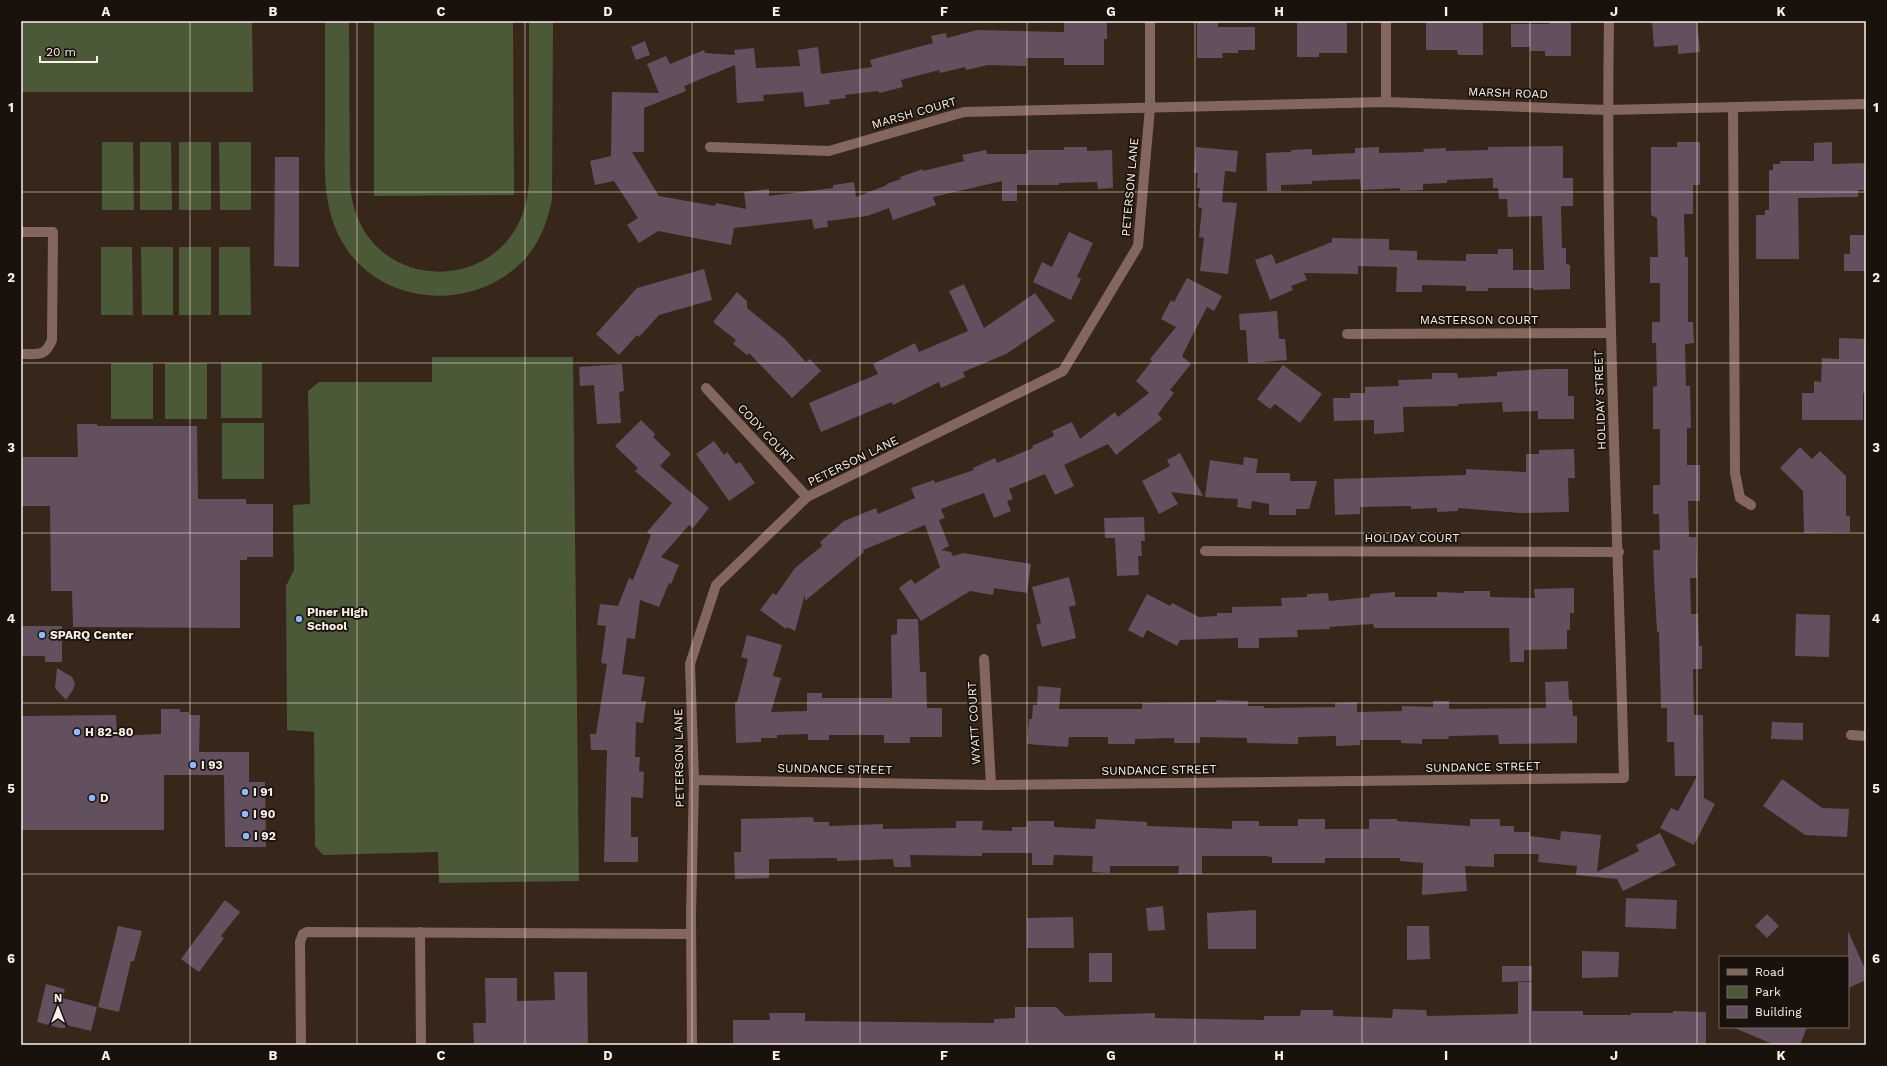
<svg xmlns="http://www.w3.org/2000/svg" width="1887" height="1066" viewBox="0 0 1887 1066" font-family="'Work Sans',sans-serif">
	<rect width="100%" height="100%" fill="#37261a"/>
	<g fill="#4c5938">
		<polygon points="21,21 252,21 253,92 21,92"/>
		<path d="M 325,21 L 349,21 L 350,184 C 358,301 521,301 529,183 L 529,21 L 553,21 L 552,200 C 547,224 538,247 520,264 C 466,315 371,304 338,234 C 322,201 325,163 325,127 C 325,92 325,56 325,21 Z"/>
		<polygon points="374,21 513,21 514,195 374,196"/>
		<polygon points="102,142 133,142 134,210 102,210"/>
		<polygon points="140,142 171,142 172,210 140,210"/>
		<rect x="179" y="142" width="32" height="68"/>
		<polygon points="219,142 251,142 251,210 220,210"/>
		<polygon points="101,247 132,247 133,315 101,315"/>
		<polygon points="141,247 173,247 173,315 142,315"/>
		<rect x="179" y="247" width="32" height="68"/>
		<polygon points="219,247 250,247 251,315 219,315"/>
		<polygon points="432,357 573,357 579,881 439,883 438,852 323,855 315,846 314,732 287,730 286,586 294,570 293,505 310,504 308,391 319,382 432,382"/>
		<rect x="221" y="362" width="41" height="56"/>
		<rect x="111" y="363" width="42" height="56"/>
		<rect x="165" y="363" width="42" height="56"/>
		<rect x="222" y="423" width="42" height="56"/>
	</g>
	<g fill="#63505e">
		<polygon points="1064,21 1107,21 1107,39 1104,39 1104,65 1064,65 1064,58 1026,58 1026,66 988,65 966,70 965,67 940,73 939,70 901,80 903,87 879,93 878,91 845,95 846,98 829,100 830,104 805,107 803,92 763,95 764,101 737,103 735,65 684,86 686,91 644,108 644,152 632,152 659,196 715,206 716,203 746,209 744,192 769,189 769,196 833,188 833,185 854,182 856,197 887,185 886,184 901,179 900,177 923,169 923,171 964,161 962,155 986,150 987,154 1027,154 1027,150 1064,150 1064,147 1087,147 1087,151 1112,150 1113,188 1098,189 1097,182 1059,183 1059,185 1017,185 1017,201 1002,201 1002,181 933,197 936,205 893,220 889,208 867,216 827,221 828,227 814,229 812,219 734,228 731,245 658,231 639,243 627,225 638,218 614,181 595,185 590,161 611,156 612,92 659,93 647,64 666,56 670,64 704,50 705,53 735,55 734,50 754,48 756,68 800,66 798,50 818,47 821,74 872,67 870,60 933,43 931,36 946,33 947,38 977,30 1064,32"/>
		<polygon points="1197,21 1218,21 1218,27 1255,27 1255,50 1238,50 1238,53 1222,53 1223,58 1197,58"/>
		<polygon points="1297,21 1347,21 1347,53 1319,53 1319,57 1297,57"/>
		<polygon points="1483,21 1483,55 1458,55 1457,50 1426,50 1426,22"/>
		<polygon points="1549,21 1571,21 1571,56 1545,56 1545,51 1530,51 1530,47 1511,47 1511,24 1549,24"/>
		<polygon points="1652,21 1697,21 1700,52 1678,54 1678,45 1654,47"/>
		<polygon points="645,41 650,55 636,60 631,47"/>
		<polygon points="1677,142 1700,142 1700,185 1693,185 1693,214 1684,214 1685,257 1688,257 1688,322 1693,322 1694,343 1685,344 1686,386 1690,386 1691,428 1687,428 1687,465 1700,465 1700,501 1688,501 1689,537 1696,537 1697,578 1690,578 1691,614 1698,614 1699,646 1702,646 1702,669 1693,669 1694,715 1703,715 1704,798 1715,804 1694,845 1660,828 1671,808 1678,811 1697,776 1675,776 1674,742 1667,742 1667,708 1661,708 1659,632 1657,632 1654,578 1653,550 1660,550 1659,514 1653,514 1653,485 1660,485 1660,429 1653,429 1653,387 1657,386 1656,343 1652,343 1652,322 1660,322 1660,283 1650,283 1650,257 1658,257 1657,218 1651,215 1651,147 1677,147"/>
		<polygon points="1832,142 1832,164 1866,163 1866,190 1858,190 1858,197 1798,198 1799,259 1756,259 1756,215 1765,215 1765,210 1769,210 1769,170 1773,170 1773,164 1780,164 1780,161 1814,161 1814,143"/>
		<polygon points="1563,146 1563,178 1573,178 1573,206 1561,206 1562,248 1566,248 1566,264 1570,265 1570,289 1533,290 1533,288 1488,288 1488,291 1466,291 1466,286 1422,285 1422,292 1396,292 1397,267 1358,266 1358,274 1304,273 1307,280 1291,286 1293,290 1270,300 1255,260 1272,254 1276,264 1332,242 1332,238 1389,239 1389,250 1417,251 1417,260 1466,261 1466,254 1498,254 1498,249 1513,249 1513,270 1544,270 1542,216 1508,217 1507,199 1499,199 1498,188 1493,188 1493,178 1447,180 1447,183 1423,184 1423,190 1400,191 1400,188 1361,190 1360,179 1312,181 1312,184 1281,185 1281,191 1267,191 1266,153 1291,152 1291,150 1312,149 1312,155 1355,153 1355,148 1379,147 1379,153 1424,152 1423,149 1446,148 1446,151 1488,150 1488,147"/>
		<polygon points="1196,147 1238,151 1236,172 1225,171 1222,202 1237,203 1228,274 1200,271 1204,238 1199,237 1202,208 1198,207 1200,188 1197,188 1198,173 1194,173"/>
		<polygon points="275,157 299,157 299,267 274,266"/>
		<polygon points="1069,232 1093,243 1077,277 1081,279 1071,300 1033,282 1042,262 1052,267"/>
		<polygon points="1850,235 1866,235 1866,271 1844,271 1844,254 1850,254"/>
		<polygon points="704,269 712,300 659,315 639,337 637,335 619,355 596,334 637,288"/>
		<polygon points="1187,278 1222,296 1214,311 1207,307 1182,356 1191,364 1170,390 1174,393 1158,414 1162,419 1116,455 1108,444 1064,465 1074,486 1055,495 1045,474 1009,489 1013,499 1007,501 1011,511 994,518 984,493 941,509 945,518 939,520 949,546 941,550 951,552 953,556 963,553 1031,564 1027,593 994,588 993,595 970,591 921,621 899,588 911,579 915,584 940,567 925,525 863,550 864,552 805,601 805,594 795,631 787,627 786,629 760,610 773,593 776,595 795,568 822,546 820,542 844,521 876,508 878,514 915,498 911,488 934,480 935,483 974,470 973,468 995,458 997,463 1033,448 1032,446 1054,436 1052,431 1072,422 1080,439 1115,412 1118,417 1149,393 1136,381 1152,361 1150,359 1176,327 1161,319 1171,300 1174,302"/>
		<polygon points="964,284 984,328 1035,293 1055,321 1006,354 963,372 965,377 941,388 939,382 893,405 892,402 821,432 809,403 878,374 873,364 915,343 919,352 968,331 949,291"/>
		<polygon points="737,292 747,301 747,308 784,338 806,362 810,359 821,371 792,398 749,353 747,355 733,344 736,340 713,322"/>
		<polygon points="1277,311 1279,339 1285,339 1287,360 1248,363 1246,330 1240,330 1239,314"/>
		<polygon points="1839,338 1866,339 1866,393 1863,393 1863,420 1802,420 1802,393 1814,393 1814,381 1821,382 1822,358 1839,359"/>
		<polygon points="622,364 624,391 619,392 621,423 597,424 594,385 580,386 579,367"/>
		<polygon points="1283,365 1322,394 1300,423 1275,404 1270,409 1257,399"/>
		<polygon points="1545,369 1568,369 1568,396 1574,396 1574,419 1538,419 1538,411 1503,412 1502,402 1458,404 1458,406 1403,407 1404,432 1374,434 1374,420 1334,421 1333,398 1350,398 1350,393 1365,393 1365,387 1399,386 1398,380 1432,379 1432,373 1457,373 1458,378 1497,376 1497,372"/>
		<polygon points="641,420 655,434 653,437 671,454 660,466 709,508 693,528 689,525 661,557 679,565 671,584 669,583 659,607 640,600 635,639 627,638 622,674 645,677 641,701 646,701 643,723 636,722 635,757 640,757 639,771 644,772 643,798 631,797 631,837 638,837 638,862 604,862 607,750 591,750 590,734 596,734 607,664 601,663 606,626 597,625 600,604 618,606 629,578 633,580 651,535 647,532 672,503 635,471 638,468 615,446"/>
		<polygon points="77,424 97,424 97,426 197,426 198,499 246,499 246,504 273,504 273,557 247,557 247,560 240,560 240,628 73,627 72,591 51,591 50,506 21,506 21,457 78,457"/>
		<polygon points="714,441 724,455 727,452 736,464 740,462 755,483 729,501 696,454"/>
		<polygon points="1800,447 1812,459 1820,451 1846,476 1846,516 1850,516 1850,532 1804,533 1803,491 1780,468"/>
		<polygon points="1574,449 1575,478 1568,478 1569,512 1520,513 1458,508 1458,511 1437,512 1437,508 1411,509 1411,506 1360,507 1360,514 1335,515 1334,479 1466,475 1466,469 1526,472 1526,454 1539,454 1539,450"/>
		<polygon points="1180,453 1203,496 1171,492 1178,504 1159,514 1142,481 1170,466 1167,460"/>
		<polygon points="1244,457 1258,459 1256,473 1290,473 1290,481 1317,481 1309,509 1296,509 1296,515 1269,515 1269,504 1252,501 1251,509 1237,507 1238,499 1205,497 1210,460 1243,465"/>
		<polygon points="1144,517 1145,541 1141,541 1142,556 1138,556 1139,575 1117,576 1115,538 1105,538 1104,518"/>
		<polygon points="1069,577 1076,605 1069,607 1076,638 1042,647 1036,625 1041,623 1032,587"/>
		<polygon points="1574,588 1574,613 1570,613 1570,630 1567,630 1567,649 1524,650 1524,662 1510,662 1509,628 1374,628 1373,624 1329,627 1330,629 1297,630 1298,637 1259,638 1259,648 1238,648 1238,638 1180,640 1177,646 1147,630 1143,638 1128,630 1147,594 1170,606 1172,603 1199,617 1217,616 1217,613 1232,613 1232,607 1282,606 1281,598 1307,597 1307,594 1328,593 1329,601 1370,597 1370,594 1395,592 1395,597 1437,597 1437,592 1464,593 1464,591 1490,591 1490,597 1535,598 1534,589"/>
		<polygon points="1796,614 1830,615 1829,657 1795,656"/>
		<polygon points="897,619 918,619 920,672 926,672 927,708 942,708 942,737 910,737 910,743 884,743 884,735 829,735 829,740 808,740 808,734 777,735 777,738 761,738 761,742 736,743 735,702 737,702 748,659 741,657 747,635 782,645 773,676 781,678 771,712 807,711 807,693 822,693 822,698 892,698 891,635 897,634"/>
		<polygon points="21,626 62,626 62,662 45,662 45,656 21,656"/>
		<polygon points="57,668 72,677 75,683 73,690 66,700 55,688"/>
		<polygon points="1568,681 1569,700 1572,700 1573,716 1577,716 1577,743 1499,744 1498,735 1449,736 1448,739 1422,739 1422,744 1401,743 1401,740 1360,740 1360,745 1336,746 1336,736 1298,737 1298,744 1247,743 1247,738 1200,737 1200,743 1174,743 1174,738 1135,739 1135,744 1108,744 1108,737 1069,737 1068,747 1027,744 1029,719 1032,719 1033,705 1037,705 1038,686 1061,688 1059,709 1142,709 1142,703 1216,702 1217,700 1248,701 1248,706 1264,706 1264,708 1335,707 1335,703 1357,702 1357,712 1402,711 1402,706 1433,707 1433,701 1449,701 1449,709 1546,708 1545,682"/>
		<polygon points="161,709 180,709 180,712 189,712 189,715 200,715 199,752 249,752 249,782 265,782 266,847 225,847 224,775 164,775 164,830 21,830 21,716 116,715 117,736 161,734"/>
		<polygon points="1772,722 1803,723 1803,740 1771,739"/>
		<polygon points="1782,779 1822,808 1849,809 1847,837 1805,835 1763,806"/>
		<polygon points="813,817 814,822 829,822 829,826 883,824 883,829 956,828 956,821 983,821 982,830 1012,831 1012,827 1027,827 1027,821 1054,821 1054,827 1095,829 1096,819 1147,822 1147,826 1232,829 1232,821 1259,821 1259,826 1298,826 1298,819 1325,819 1325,829 1369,829 1369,819 1397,819 1397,821 1470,826 1470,819 1500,819 1500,826 1514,826 1514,832 1530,832 1530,836 1560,840 1561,831 1601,835 1597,872 1639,851 1636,845 1660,833 1676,865 1623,891 1617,879 1576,875 1577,866 1538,862 1539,854 1494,854 1494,867 1465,866 1467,891 1422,895 1423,863 1400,861 1400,858 1325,858 1325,863 1272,863 1272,857 1266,856 1202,856 1202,874 1178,874 1179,866 1110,866 1110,873 1092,872 1093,856 1054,855 1053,865 1032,865 1032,853 982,853 982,856 910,855 911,867 894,867 893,859 837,861 837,858 769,859 769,878 735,879 734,852 741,852 741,819"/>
		<polygon points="1626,898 1677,900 1676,929 1625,927"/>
		<polygon points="225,900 240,912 221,936 224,938 199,972 181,959"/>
		<polygon points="1163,906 1165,930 1148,931 1146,908"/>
		<polygon points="1256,910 1256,949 1208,949 1207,913"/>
		<polygon points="1767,914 1779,926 1767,938 1755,926"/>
		<polygon points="1073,917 1074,948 1027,948 1027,918"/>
		<polygon points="118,926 142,931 134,961 131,961 119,1012 98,1007"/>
		<polygon points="1407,926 1429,926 1430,959 1407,960"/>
		<polygon points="1848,931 1866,971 1866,980 1848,988"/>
		<polygon points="1582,951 1619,952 1618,977 1582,978"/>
		<rect x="1089" y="953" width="23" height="29"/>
		<polygon points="1502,966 1532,966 1532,981 1502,982"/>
		<polygon points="554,972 587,972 588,1045 474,1045 473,1023 486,1023 485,978 517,978 517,1001 555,1000"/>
		<polygon points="1518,982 1532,982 1532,1011 1583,1011 1583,1015 1631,1015 1631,1013 1673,1013 1673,1011 1706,1012 1706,1045 733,1045 733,1020 770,1020 769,1013 805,1013 805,1021 994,1023 994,1019 1015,1018 1015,1007 1056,1007 1065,1016 1155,1013 1155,1018 1264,1020 1264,1016 1300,1016 1301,1010 1333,1010 1333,1016 1392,1018 1393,1009 1426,1010 1427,1016 1518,1014"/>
		<polygon points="46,984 65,989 62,998 97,1007 91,1031 66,1025 65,1028 60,1028 37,1022"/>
		<polygon points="1732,1027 1807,1027 1800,1045 1775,1045"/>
	</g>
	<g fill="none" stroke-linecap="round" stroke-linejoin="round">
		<g stroke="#83675f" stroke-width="10">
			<polyline points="1733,107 1735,473 1740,498 1751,505"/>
			<path d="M 21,232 L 53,232 L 52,340 C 45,357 38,354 21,354"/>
			<polyline points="420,932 421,1045"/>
			<polyline points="301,1045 300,942 303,934 307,932 691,934"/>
		</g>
		<g stroke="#83675f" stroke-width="10">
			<polyline points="1386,21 1386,102"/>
			<polyline points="710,147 829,151 964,112 1386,102 1607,110 1866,104"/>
			<polyline points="1347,334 1611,333"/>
			<polyline points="706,388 807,497"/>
			<polyline points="1205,551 1619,552"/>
			<polyline points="984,659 991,785"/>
			<polyline points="1851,735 1866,736"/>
			<path d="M 694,780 L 991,785 L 1624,778 C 1618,526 1605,273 1609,21"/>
			<polyline points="692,1045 691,915 694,780 690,664 716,585 807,497 1063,371 1138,246 1150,107 1150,21"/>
		</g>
	</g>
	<path fill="none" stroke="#fcf0e8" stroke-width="1" stroke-opacity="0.55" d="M 190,21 L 190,1045M 357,21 L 357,1045M 525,21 L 525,1045M 692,21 L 692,1045M 860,21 L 860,1045M 1027,21 L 1027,1045M 1195,21 L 1195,1045M 1362,21 L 1362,1045M 1530,21 L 1530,1045M 1697,21 L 1697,1045M 21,192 L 1866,192M 21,363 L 1866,363M 21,533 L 1866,533M 21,703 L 1866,703M 21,874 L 1866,874"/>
	<g fill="#8fb8fd" stroke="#19110c" stroke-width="1.5">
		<circle cx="299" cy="619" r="4"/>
		<circle cx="42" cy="635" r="4"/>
		<circle cx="77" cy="732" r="4"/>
		<circle cx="193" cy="765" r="4"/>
		<circle cx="245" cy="792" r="4"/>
		<circle cx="92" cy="798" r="4"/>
		<circle cx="245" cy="814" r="4"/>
		<circle cx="246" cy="836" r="4"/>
	</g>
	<g text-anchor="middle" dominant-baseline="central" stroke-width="3.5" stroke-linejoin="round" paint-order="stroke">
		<g font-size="12" fill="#fcf0e8" stroke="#19110c">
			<text transform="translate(1508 93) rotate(2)">MARSH ROAD</text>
			<text transform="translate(914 113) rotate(-16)">MARSH COURT</text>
			<text transform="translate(1130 187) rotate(-85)">PETERSON LANE</text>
			<text x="1479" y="320">MASTERSON COURT</text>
			<text transform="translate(1600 400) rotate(-92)">HOLIDAY STREET</text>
			<text transform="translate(766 434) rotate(47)">CODY COURT</text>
			<text transform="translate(853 461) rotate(-26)">PETERSON LANE</text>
			<text x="1412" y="538">HOLIDAY COURT</text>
			<text transform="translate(974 723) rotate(-93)">WYATT COURT</text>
			<text transform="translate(679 758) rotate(-91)">PETERSON LANE</text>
			<text transform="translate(1483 767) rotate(-1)">SUNDANCE STREET</text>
			<text transform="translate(835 769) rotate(1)">SUNDANCE STREET</text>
			<text transform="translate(1159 770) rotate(-1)">SUNDANCE STREET</text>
		</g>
		<g font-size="12" font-weight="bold" fill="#fcf0e8" stroke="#19110c" text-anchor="start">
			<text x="307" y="612">Piner High<tspan x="307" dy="14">School</tspan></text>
			<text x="50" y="635">SPARQ Center</text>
			<text x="85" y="732">H 82-80</text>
			<text x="201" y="765">I 93</text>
			<text x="253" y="792">I 91</text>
			<text x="100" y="798">D</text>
			<text x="253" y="814">I 90</text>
			<text x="254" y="836">I 92</text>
		</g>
	</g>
	<rect width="1887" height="1066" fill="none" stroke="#19110c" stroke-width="44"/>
	<rect x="1719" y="956" width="130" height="72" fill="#19110c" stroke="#746a64"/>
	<rect x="1727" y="969" width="20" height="6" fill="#83675f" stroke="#746a64"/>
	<text x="1755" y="976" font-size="12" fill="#fcf0e8">Road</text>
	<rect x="1727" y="986" width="20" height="12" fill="#4c5938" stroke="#746a64"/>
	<text x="1755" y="996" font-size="12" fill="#fcf0e8">Park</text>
	<rect x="1727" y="1006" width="20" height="12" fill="#63505e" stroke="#746a64"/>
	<text x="1755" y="1016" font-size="12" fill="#fcf0e8">Building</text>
	<g transform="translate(58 1008)" stroke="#19110c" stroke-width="3" paint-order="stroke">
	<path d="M0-3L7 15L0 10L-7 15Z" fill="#fcf0e8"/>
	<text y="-6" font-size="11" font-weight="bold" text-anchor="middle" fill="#fcf0e8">N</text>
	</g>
	<path d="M40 56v6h57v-6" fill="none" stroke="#fcf0e8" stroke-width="2"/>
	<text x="46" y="56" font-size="12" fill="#fcf0e8" stroke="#19110c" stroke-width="3" paint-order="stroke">20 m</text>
	<rect x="22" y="22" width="1843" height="1022" fill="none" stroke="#fcf0e8" stroke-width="1.5"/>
	<g font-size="13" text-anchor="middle" font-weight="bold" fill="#fcf0e8">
		<text x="106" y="16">A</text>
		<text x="273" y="16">B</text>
		<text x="441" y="16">C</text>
		<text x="608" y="16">D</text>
		<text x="776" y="16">E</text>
		<text x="944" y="16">F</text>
		<text x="1111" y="16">G</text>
		<text x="1279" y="16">H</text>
		<text x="1446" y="16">I</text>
		<text x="1614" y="16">J</text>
		<text x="1781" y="16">K</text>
		<text x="11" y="112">1</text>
		<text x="1876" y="112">1</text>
		<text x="11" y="282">2</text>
		<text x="1876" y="282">2</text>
		<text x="11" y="452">3</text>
		<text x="1876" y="452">3</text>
		<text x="11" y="623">4</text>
		<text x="1876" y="623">4</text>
		<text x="11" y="793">5</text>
		<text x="1876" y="793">5</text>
		<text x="11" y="963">6</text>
		<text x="1876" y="963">6</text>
		<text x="106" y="1060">A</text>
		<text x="273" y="1060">B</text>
		<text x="441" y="1060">C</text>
		<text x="608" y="1060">D</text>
		<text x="776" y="1060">E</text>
		<text x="944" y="1060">F</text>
		<text x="1111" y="1060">G</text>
		<text x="1279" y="1060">H</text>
		<text x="1446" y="1060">I</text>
		<text x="1614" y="1060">J</text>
		<text x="1781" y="1060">K</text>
	</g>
</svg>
